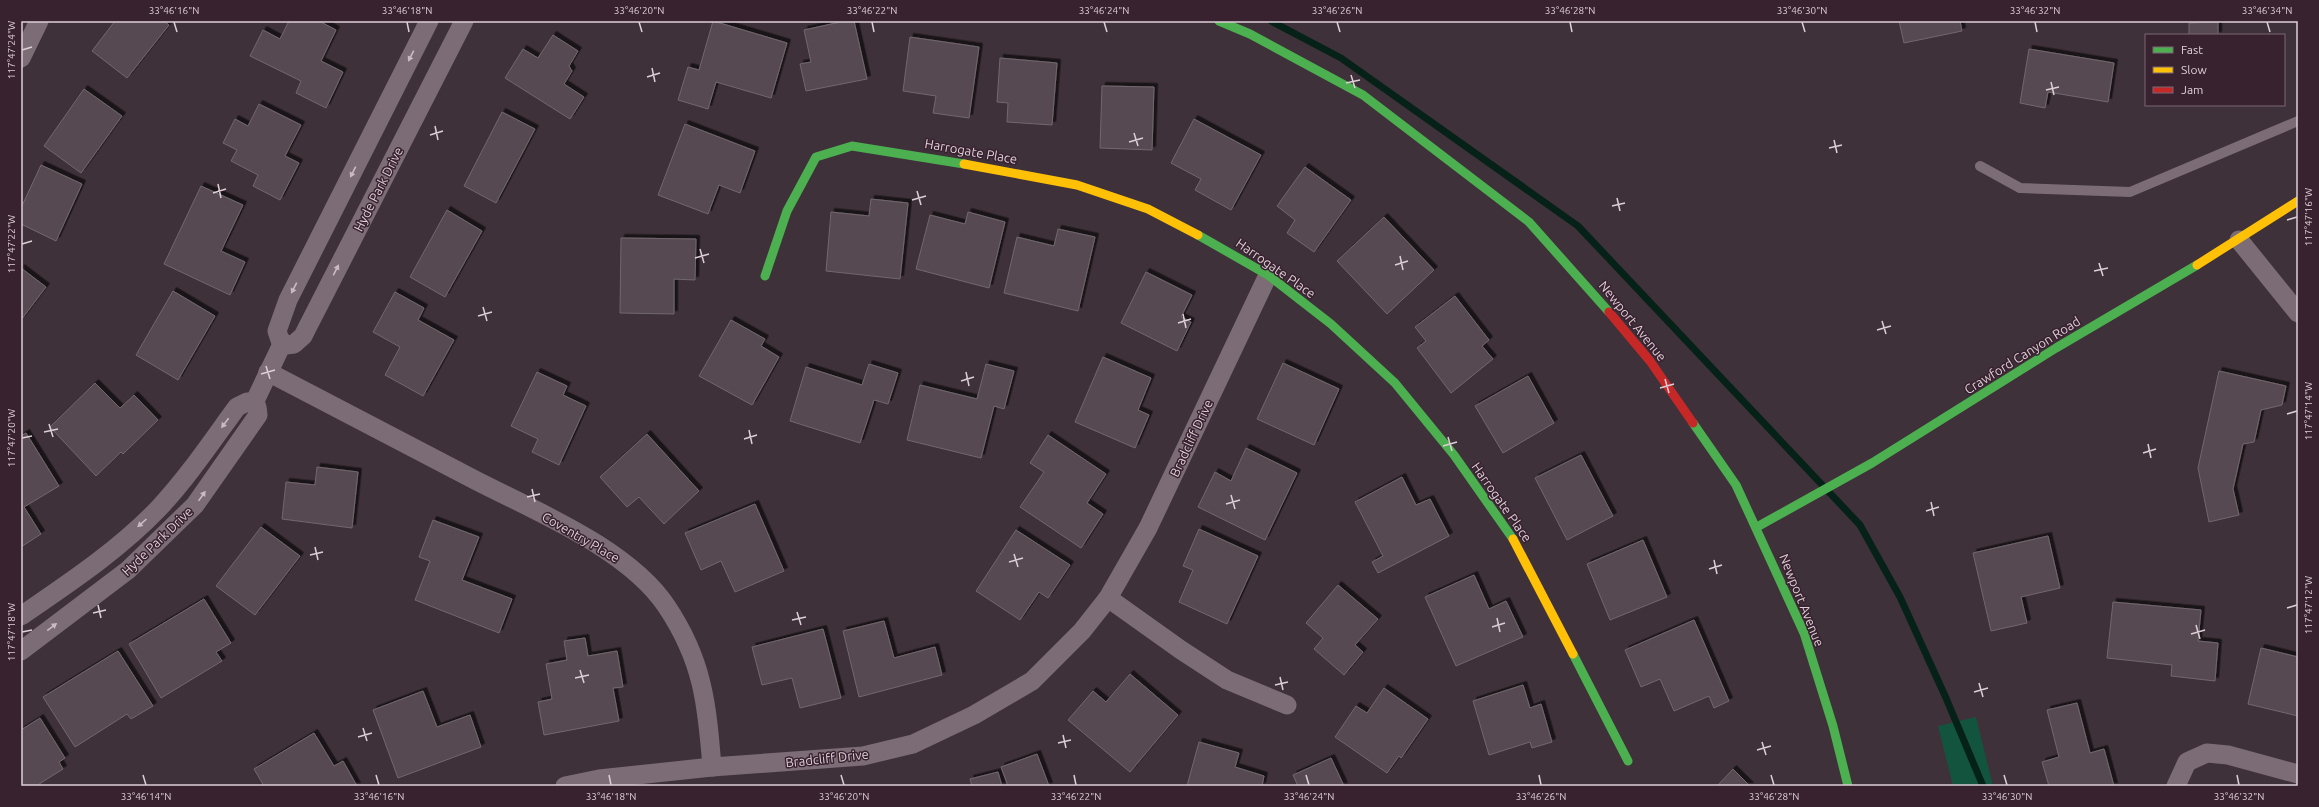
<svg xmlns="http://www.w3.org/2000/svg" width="2319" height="807" viewBox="0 0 2319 807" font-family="Ubuntu,sans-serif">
	<defs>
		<filter id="shadow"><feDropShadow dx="3.5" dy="-3.5" stdDeviation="0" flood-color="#0009"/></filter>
	</defs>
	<rect width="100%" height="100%" fill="#3e3139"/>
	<polygon fill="#13543e" points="1976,717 1993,786 1953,786 1938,726"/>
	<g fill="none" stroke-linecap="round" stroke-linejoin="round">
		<polyline stroke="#062218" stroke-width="7" points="1271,21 1341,58 1578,226 1860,525 1900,597 1946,698 1983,786"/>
	</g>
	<g fill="#564a51" stroke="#72676e" filter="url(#shadow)">
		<polygon points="115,21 164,21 169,25 127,78 92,51"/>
		<polygon points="289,21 319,21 336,30 321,61 343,72 326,108 296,93 301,81 250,56 263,30 280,39"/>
		<polygon points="713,21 787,43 771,98 716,82 708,109 678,100 688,67 699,70"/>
		<polygon points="845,21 854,21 867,79 806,91 800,64 811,62 804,30"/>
		<polygon points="1899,21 1960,21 1962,31 1904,43"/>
		<polygon points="2218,22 2218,35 2189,35 2189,23"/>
		<polygon points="553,35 578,51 569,66 572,71 564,84 584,97 570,119 505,78 523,49 538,58"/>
		<polygon points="910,37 979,47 969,118 933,113 936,96 903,91"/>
		<polygon points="2029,49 2114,63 2108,102 2048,92 2045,108 2020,103"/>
		<polygon points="1000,58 1057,63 1052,125 1007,122 1008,103 997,102"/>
		<polygon points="1102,86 1154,87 1152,150 1100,148"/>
		<polygon points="84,89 122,116 81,173 44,146"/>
		<polygon points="259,104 301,125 285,156 299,163 280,200 253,186 258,175 231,161 237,150 223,143 235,119 248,126"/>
		<polygon points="502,112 535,129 496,203 464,186"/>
		<polygon points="1194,119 1261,155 1231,210 1195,190 1201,179 1171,163"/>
		<polygon points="685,124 755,151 740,193 719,185 708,214 658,195"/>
		<polygon points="41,165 82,184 56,241 21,224 21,208"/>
		<polygon points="1305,167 1351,200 1314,252 1287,233 1295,220 1277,206"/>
		<polygon points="201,186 243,205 221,251 245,262 230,295 164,264"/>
		<polygon points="871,199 908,203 900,279 826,271 831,212 869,216"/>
		<polygon points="447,210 482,231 445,297 410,277"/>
		<polygon points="968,212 1005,222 989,288 916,269 930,215 965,224"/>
		<polygon points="1384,217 1434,270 1387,314 1337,261"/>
		<polygon points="1058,229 1095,237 1078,311 1004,293 1017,237 1054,246"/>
		<polygon points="621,238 696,239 695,280 674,279 674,314 620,313"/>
		<polygon points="21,268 46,287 21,320"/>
		<polygon points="1146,272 1192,295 1181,317 1191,322 1177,351 1121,323"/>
		<polygon points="173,291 215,316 178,380 136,355"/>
		<polygon points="395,292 424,308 418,320 454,340 423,396 385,375 400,347 373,332"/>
		<polygon points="1455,296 1489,340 1482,346 1493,359 1451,393 1417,348 1426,341 1415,327"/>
		<polygon points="731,320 765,339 761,346 779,357 752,405 699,376"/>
		<polygon points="1103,357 1151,378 1138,410 1149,415 1135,448 1075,422"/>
		<polygon points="1283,363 1339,389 1314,445 1257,419"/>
		<polygon points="869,364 898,373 888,404 874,400 860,443 790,421 806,367 862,385"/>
		<polygon points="986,364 1014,371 1004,409 994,406 981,458 907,440 920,385 977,399"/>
		<polygon points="2219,371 2286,386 2282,405 2261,410 2254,442 2243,444 2233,489 2239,515 2209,522 2198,468"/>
		<polygon points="537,372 567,386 563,395 586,406 559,465 532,452 538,439 511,426"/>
		<polygon points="1528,376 1554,423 1503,453 1475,406"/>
		<polygon points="95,383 120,408 134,395 158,420 123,454 121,452 96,476 50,427"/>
		<polygon points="26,433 59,486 24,507 41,534 21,547 21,436"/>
		<polygon points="647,434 699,491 664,524 639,497 627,507 600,477"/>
		<polygon points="1048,435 1106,474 1087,503 1103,514 1081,548 1020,507 1044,472 1030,463"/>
		<polygon points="1246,448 1297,473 1265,540 1198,507 1215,472 1231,481"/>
		<polygon points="1581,455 1613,516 1567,540 1535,478"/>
		<polygon points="317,467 358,472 352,528 282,519 286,482 315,485"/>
		<polygon points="1402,477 1416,505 1430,499 1449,536 1378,573 1372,562 1383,556 1355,502"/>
		<polygon points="755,504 784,571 735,592 721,561 701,570 685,533"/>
		<polygon points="433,520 479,537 462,580 512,599 499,633 415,600 430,561 419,557"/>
		<polygon points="261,527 300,556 255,615 216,586"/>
		<polygon points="1199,529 1258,556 1227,624 1179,602 1193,570 1183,566"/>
		<polygon points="1016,530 1070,565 1048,598 1039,592 1020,620 976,591"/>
		<polygon points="2048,536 2060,588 2021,597 2027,623 1991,631 1973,553"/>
		<polygon points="1643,540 1667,597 1610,620 1587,564"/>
		<polygon points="1474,575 1489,609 1506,601 1523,637 1456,666 1425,597"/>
		<polygon points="1338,585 1378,619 1355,645 1363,652 1344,675 1314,649 1323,638 1306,623"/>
		<polygon points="204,599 231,643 216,652 222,661 161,698 129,644"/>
		<polygon points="2113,602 2201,610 2198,641 2218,643 2215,681 2171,676 2172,665 2107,658"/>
		<polygon points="1694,620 1729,701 1714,708 1709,696 1674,711 1660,679 1641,687 1625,650"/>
		<polygon points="884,621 894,658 935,647 942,675 859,697 843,631"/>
		<polygon points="823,629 841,698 800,708 792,678 762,685 752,647"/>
		<polygon points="585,638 588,656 617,651 623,687 613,688 619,721 544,735 538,702 552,699 546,664 567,660 564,641"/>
		<polygon points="2261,648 2298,657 2298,716 2248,704"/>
		<polygon points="118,651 153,706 131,719 127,714 75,747 43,697"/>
		<polygon points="1130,674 1178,715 1130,772 1068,720 1093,691 1106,702"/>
		<polygon points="1523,685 1530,708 1541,704 1552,742 1532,748 1530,742 1489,755 1473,701"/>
		<polygon points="1384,688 1428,719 1401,758 1399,756 1387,773 1335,737 1356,706 1367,713"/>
		<polygon points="423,691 437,727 470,715 481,747 398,778 373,710"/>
		<polygon points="2077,703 2090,753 2104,749 2114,786 2049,786 2042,762 2059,757 2047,710"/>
		<polygon points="40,718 65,758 59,762 63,769 36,786 21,786 21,730"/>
		<polygon points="314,733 334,766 343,761 357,786 264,786 254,769"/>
		<polygon points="1199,742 1239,753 1235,767 1264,776 1262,786 1187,786"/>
		<polygon points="1037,754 1049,786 1008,786 1001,767"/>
		<polygon points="1331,758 1344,786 1298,786 1293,775"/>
		<polygon points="1733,769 1750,786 1717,786"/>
		<polygon points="998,772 1002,786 972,786 970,779"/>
	</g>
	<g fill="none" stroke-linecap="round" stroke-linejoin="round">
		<polyline stroke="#7c6c75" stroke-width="10" points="1980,166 2020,188 2130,192 2298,121"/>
		<g stroke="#7c6c75" stroke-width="19">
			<polyline points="429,21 288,300 277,331 280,340 286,345 294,344 303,336 464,21"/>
			<polyline points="21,58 39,21"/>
			<polyline points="2239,240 2298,313"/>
			<path d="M 268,372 C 337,408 406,444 475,480 C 535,511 629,549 667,607 C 703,661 707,704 712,767"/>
			<polyline points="254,403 283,342"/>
			<polyline points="1108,598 1181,650 1227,680 1287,705"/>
			<path d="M 21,616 C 69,583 119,550 159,508 C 188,477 212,441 237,407 L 247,402 L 254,403 L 257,407 L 258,415 L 195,505 L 128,570 L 21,651"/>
			<polyline points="565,786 599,779 712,767 863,756 913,744 974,715 1032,681 1082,631 1108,598 1148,528 1268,275"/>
			<polyline points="2176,786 2187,762 2207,753 2228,755 2298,774"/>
		</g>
		<g stroke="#4caf50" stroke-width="9">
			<polyline points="1219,21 1250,34 1363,95 1529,222 1609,312"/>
			<polyline points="1198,235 1268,275 1331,324 1395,383 1454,455 1513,539"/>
			<polyline points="765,276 787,211 816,157 852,146 964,164"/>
			<polyline points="1693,423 1736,485 1804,633 1833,726 1848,786"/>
			<polyline points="1757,527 1872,463 2056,348 2197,265"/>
			<polyline points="1573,654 1628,761"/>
		</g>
		<g stroke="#ffc107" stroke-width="9">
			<polyline points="964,164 1077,185 1148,209 1198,235"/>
			<polyline points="2197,265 2298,201"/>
			<polyline points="1513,539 1573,654"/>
		</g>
		<polyline stroke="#c62828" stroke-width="9" points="1609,312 1650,361 1693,423"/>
	</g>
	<defs><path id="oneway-solid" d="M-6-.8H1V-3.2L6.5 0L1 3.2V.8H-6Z"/></defs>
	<g fill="#cabbc3">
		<use href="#oneway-solid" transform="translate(411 56) rotate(117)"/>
		<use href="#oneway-solid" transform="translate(353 172) rotate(117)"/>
		<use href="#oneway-solid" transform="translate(336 270) rotate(-63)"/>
		<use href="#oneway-solid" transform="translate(294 288) rotate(117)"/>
		<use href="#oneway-solid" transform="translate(225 423) rotate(127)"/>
		<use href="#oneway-solid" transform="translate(202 496) rotate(-55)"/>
		<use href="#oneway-solid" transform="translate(142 523) rotate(138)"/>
		<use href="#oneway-solid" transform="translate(52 627) rotate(-37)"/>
	</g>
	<path fill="none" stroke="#decfd7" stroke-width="1.5" d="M 174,22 L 177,32M 407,22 L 409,32M 639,22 L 642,32M 872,22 L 874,32M 1104,22 L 1107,32M 1337,22 L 1340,32M 1570,22 L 1572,32M 1802,22 L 1805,32M 2035,22 L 2037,32M 2267,22 L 2270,32M 22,50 L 32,47M 652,68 L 655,82M 1351,75 L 1355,88M 647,77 L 660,73M 2051,82 L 2054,95M 1346,83 L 1360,80M 2046,90 L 2059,87M 435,126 L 438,140M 1134,133 L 1138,146M 430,135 L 443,131M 1834,140 L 1837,153M 1129,142 L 1143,138M 1829,148 L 1842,145M 218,184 L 221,198M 917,191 L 921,205M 213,193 L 226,189M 1617,198 L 1620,211M 912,200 L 926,196M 1612,206 L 1625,203M 2287,220 L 2297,217M 22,244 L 32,241M 700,249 L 704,263M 1400,256 L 1403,270M 695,258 L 709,254M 2099,263 L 2103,276M 1395,265 L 1408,261M 2094,271 L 2108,268M 483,307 L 487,321M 1183,314 L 1186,328M 478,316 L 492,312M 1882,321 L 1886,334M 1178,323 L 1191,319M 1877,330 L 1891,326M 266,366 L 270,379M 966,372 L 969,386M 261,374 L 275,370M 1665,379 L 1669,393M 961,381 L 974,377M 1660,388 L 1674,384M 2287,414 L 2297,411M 49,424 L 53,437M 749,430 L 752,444M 44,432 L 58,429M 1448,437 L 1452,451M 22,438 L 32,436M 744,439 L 757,435M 2148,444 L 2151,458M 1443,446 L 1457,442M 2143,453 L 2156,449M 532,489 L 535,502M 1231,495 L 1235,509M 527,497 L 540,494M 1931,502 L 1934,516M 1226,504 L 1240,500M 1926,511 L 1939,507M 315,547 L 318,560M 1014,554 L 1018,567M 310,555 L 323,552M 1714,560 L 1717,574M 1009,562 L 1023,558M 1709,569 L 1722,565M 98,605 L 101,618M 2287,608 L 2297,605M 797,612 L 801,625M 93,613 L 106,610M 1497,618 L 1500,632M 792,620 L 806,617M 2196,625 L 2200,639M 1492,627 L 1505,623M 22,632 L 32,630M 2191,634 L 2205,630M 580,670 L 584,683M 1280,677 L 1283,690M 575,678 L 589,675M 1979,683 L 1983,697M 1275,685 L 1288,682M 1974,692 L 1988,688M 363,728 L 367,741M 1063,735 L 1066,748M 358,737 L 372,733M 1762,742 L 1766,755M 1058,743 L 1071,740M 1757,750 L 1771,746M 143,775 L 146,785M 376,775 L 379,785M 609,775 L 611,785M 841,775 L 844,785M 1074,775 L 1076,785M 1306,775 L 1309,785M 1539,775 L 1541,785M 1771,775 L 1774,785M 2004,775 L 2007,785M 2237,775 L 2239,785"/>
	<g text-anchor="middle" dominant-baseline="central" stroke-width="3" stroke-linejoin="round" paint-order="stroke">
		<g font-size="13" fill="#decfd7" stroke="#392230">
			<text transform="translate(971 151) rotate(10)">Harrogate Place</text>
			<text transform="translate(378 189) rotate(-63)">Hyde Park Drive</text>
			<text transform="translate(1276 268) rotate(35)">Harrogate Place</text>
			<text transform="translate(1633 321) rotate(51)">Newport Avenue</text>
			<text transform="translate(2022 355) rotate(-32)">Crawford Canyon Road</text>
			<text transform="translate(1191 438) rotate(-65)">Bradcliff Drive</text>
			<text transform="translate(1502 502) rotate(55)">Harrogate Place</text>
			<text transform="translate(581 537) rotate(30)">Coventry Place</text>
			<text transform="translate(157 541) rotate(-44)">Hyde Park Drive</text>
			<text transform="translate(1802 600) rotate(68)">Newport Avenue</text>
			<text transform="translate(827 758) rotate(-6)">Bradcliff Drive</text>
		</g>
	</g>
	<rect width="2319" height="807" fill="none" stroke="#392230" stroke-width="44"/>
	<rect x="2145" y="34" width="140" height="72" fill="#392230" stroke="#7b6773"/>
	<rect x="2153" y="47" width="20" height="6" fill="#4caf50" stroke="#7b6773"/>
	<text x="2181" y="54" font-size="12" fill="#decfd7">Fast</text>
	<rect x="2153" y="67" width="20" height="6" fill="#ffc107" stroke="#7b6773"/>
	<text x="2181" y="74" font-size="12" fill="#decfd7">Slow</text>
	<rect x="2153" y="87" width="20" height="6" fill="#c62828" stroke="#7b6773"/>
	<text x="2181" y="94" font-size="12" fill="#decfd7">Jam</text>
	<rect x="22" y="22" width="2275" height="763" fill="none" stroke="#decfd7" stroke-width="1.5"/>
	<g font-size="10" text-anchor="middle" fill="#decfd7">
		<text x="174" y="14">33°46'16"N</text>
		<text x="407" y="14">33°46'18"N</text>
		<text x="639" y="14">33°46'20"N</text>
		<text x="872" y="14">33°46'22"N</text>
		<text x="1104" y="14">33°46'24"N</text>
		<text x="1337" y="14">33°46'26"N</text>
		<text x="1570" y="14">33°46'28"N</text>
		<text x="1802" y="14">33°46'30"N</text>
		<text x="2035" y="14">33°46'32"N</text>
		<text x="2267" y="14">33°46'34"N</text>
		<text transform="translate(11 50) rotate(-90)" y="4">117°47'24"W</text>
		<text transform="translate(2308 217) rotate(-90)" y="4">117°47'16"W</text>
		<text transform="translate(11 244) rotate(-90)" y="4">117°47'22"W</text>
		<text transform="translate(2308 411) rotate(-90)" y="4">117°47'14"W</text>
		<text transform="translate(11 438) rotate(-90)" y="4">117°47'20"W</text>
		<text transform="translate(2308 605) rotate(-90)" y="4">117°47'12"W</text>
		<text transform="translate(11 632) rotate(-90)" y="4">117°47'18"W</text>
		<text x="146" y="800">33°46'14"N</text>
		<text x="379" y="800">33°46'16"N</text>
		<text x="611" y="800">33°46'18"N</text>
		<text x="844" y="800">33°46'20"N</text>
		<text x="1076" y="800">33°46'22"N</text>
		<text x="1309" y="800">33°46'24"N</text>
		<text x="1541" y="800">33°46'26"N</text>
		<text x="1774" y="800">33°46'28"N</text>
		<text x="2007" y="800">33°46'30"N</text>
		<text x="2239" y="800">33°46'32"N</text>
	</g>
</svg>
